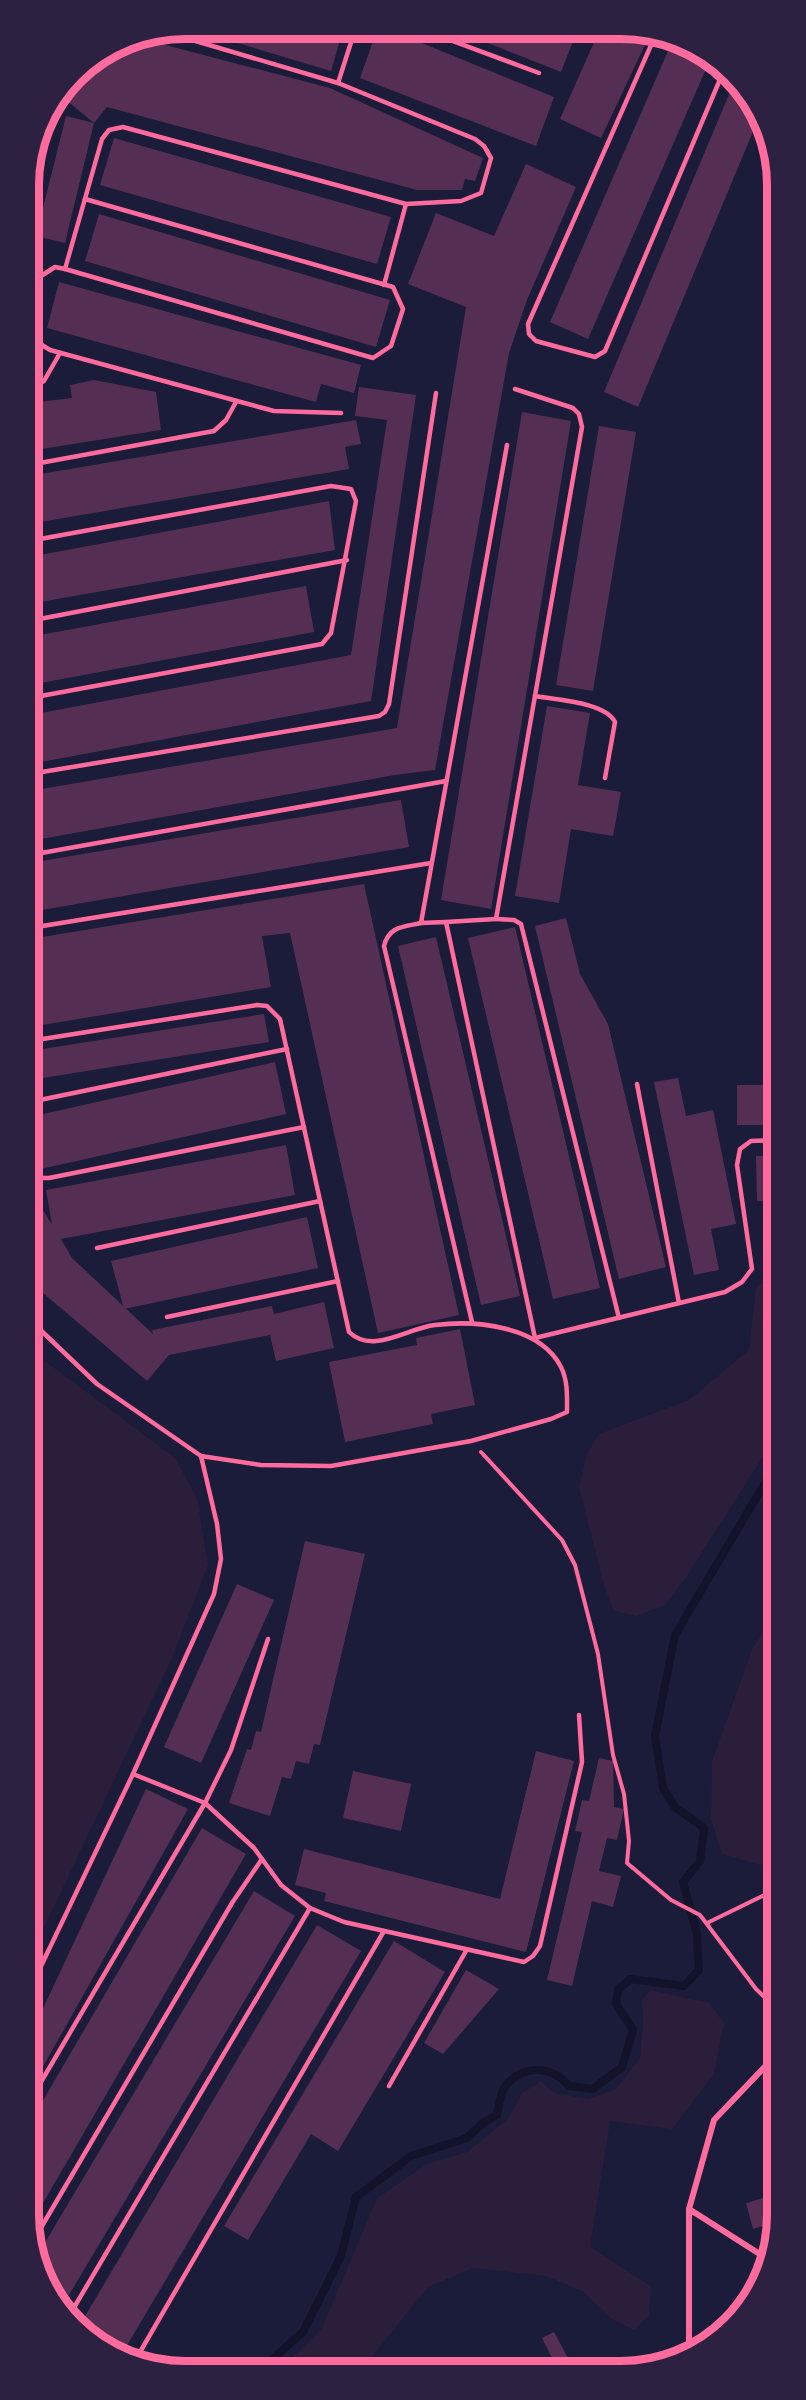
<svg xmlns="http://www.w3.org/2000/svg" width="806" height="2400" viewBox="0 0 806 2400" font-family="'Fira Sans Condensed',sans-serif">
	<rect width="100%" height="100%" fill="#1b1b3a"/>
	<g fill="#2a1e3b">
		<polygon points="776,1274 776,1436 687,1576 665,1605 636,1616 614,1611 604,1586 579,1487 587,1454 599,1434 689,1400 749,1350 756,1287"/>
		<polygon points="30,1350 175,1458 197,1498 208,1565 172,1658 31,1955"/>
		<polygon points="776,1615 777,1865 756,1864 722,1854 711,1819 712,1761 753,1647"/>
		<polygon points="650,1990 709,2003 724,2023 714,2074 672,2129 610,2121 590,2247 651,2286 649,2315 635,2330 613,2320 584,2292 546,2276 474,2268 428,2287 362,2369 281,2369 322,2328 377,2198 427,2164 467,2152 508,2119 522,2093 541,2081 554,2093 588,2099 616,2089 640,2058 643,2022 642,2000"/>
	</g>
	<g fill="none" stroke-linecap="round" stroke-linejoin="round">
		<path stroke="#12122b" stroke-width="8" d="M 261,2369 L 303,2332 L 341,2256 L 356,2197 L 411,2156 L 467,2138 L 484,2122 L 497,2115 C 499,2107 500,2093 505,2087 C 523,2063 552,2066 569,2086 L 593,2089 L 622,2067 L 633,2030 L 616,2004 L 618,1990 L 630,1979 L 684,1986 L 699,1970 L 697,1934 L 683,1882 L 700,1861 L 704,1828 L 675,1807 L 663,1788 L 655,1736 L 675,1635 L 776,1464"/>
	</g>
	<g fill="#542f53">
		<polygon points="191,29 343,30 331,71"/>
		<polygon points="377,30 390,30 554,97 536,146 360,78"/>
		<polygon points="455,30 577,31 561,72"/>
		<polygon points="599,31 651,32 601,138 560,119"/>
		<polygon points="139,38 330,88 483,158 475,181 465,179 462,190 417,190 107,107 94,123 60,95 81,67 125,40"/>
		<polygon points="672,42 709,62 588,339 550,322"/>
		<polygon points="735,80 757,122 638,407 604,392"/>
		<polygon points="50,109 30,220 29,219 29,174 44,116"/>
		<polygon points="66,116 94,123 65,243 36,236"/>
		<polygon points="114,138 391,217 377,264 100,185"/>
		<polygon points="526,164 576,187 527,300 509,353 435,770 395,775 30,841 30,791 397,728 466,307 408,284 436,213 494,236"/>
		<polygon points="99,214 390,300 376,347 85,261"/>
		<polygon points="59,282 361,365 354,393 321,384 316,402 47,328"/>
		<polygon points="94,380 156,392 161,430 29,451 29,403 72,398 70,385"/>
		<polygon points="359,387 416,395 371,701 30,764 30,715 351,655 387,420 355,416"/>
		<polygon points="522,412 571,421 491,909 441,900"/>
		<polygon points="356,420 361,444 345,447 349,469 29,524 29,476"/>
		<polygon points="599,426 636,432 593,691 556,685"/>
		<polygon points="329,501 335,550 29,604 29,557"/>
		<polygon points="306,586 314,632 30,685 29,637"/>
		<polygon points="547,706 590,713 578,785 621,792 613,836 571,829 559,903 515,896"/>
		<polygon points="401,800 409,847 30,912 30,863"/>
		<polygon points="364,884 459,1315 378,1333 290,933 262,936 271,987 30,1027 30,939"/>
		<polygon points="566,918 580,974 608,1024 666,1267 619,1279 535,926"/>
		<polygon points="515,927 600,1288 553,1299 468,938"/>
		<polygon points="436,937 520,1296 481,1305 398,946"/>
		<polygon points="264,1014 269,1042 30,1080 30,1051"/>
		<polygon points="275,1062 286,1114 41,1169 30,1117"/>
		<polygon points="678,1078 686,1116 713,1110 736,1224 711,1229 719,1270 694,1275 654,1082"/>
		<rect x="737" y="1085" width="39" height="40"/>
		<polygon points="286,1145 295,1195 61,1239 72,1258 153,1334 152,1330 272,1306 274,1314 324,1302 334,1348 276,1361 270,1335 169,1355 147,1381 30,1282 30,1188 52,1225 46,1190"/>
		<polygon points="756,1156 776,1156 776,1201 757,1201"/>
		<polygon points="307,1217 318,1268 124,1309 111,1261"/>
		<polygon points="460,1329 475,1405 431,1414 433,1424 345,1442 329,1362 417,1345 416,1338"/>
		<polygon points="305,1541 365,1554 320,1745 314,1744 309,1764 296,1761 291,1779 282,1777 270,1816 229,1803 247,1749 251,1750 256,1731 261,1732"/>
		<polygon points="237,1584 274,1600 201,1763 164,1747"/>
		<polygon points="536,1751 574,1761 526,1952 324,1901 326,1893 295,1885 304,1849 500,1899"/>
		<polygon points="599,1758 613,1761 614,1807 624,1809 617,1840 607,1838 599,1871 621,1876 613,1907 592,1901 572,1986 547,1980 582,1832 575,1831 582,1800 589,1801"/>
		<polygon points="353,1771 411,1784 401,1831 343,1818"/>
		<polygon points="146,1789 188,1809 31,2088 31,2034"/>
		<polygon points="202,1828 246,1854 32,2222 31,2121"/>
		<polygon points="254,1891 295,1916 63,2305 37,2256"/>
		<polygon points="317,1925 361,1951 123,2352 78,2328"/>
		<polygon points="394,1941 445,1972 338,2151 311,2134 248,2240 224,2226"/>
		<polygon points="466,1970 499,1989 443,2054 424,2043"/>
		<polygon points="777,2121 777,2144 769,2125"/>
		<polygon points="777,2194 777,2222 753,2229 746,2203"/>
		<polygon points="554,2332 568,2358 555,2364 542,2338"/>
	</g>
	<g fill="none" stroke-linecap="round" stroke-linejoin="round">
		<g stroke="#ff6b9d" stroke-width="4">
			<polyline points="481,1452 562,1540 575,1565 598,1654 613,1755 624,1794 629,1841 627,1863 671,1900 700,1915 756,1989 777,2009"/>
			<polyline points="707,1923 777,1889"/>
		</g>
		<g stroke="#ff6b9d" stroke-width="4.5">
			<polyline points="423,30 539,73"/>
			<polyline points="656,34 528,324 529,334 536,341 595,357 605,351 724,70"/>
			<polyline points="338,83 355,30"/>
			<polyline points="65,269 373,358 391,346 403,309 393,287 85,199"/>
			<polyline points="384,285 406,204"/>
			<polyline points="29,297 41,276 55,267 65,269 102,139 109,130 123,127 406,204 461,201 481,193 491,158 484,146 475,139 338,83 165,32"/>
			<polyline points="29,337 50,350 274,411 341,413"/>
			<polyline points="29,391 44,381 60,353"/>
			<polyline points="507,445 421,923 446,922 535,1338 725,1292 742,1282 752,1269 737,1165 740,1149 751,1141 776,1140"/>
			<polyline points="29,465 214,431 226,420 236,402"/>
			<polyline points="29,541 331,486 351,489 356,501 331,633 322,644 30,698"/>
			<polyline points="29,621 347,560"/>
			<path d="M 535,696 C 556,700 605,702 615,722 L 605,778"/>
			<polyline points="30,774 379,716 385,712 389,704 436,393"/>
			<polyline points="30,855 446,781"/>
			<polyline points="496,919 514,920 521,924 619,1318"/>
			<polyline points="446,922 496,919 582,427 579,414 573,408 515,389"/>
			<path d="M 421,923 C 403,927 389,926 384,946 L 472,1322"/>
			<polyline points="30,928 431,863"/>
			<path d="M 30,1041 L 257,1005 L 267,1006 L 280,1019 L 349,1332 C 373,1355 407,1328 435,1325 C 476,1320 540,1326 561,1367 C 568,1381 567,1397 567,1412 L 551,1419 L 471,1441 L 331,1466 L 261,1465 L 201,1456 L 97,1384 L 30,1320"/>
			<polyline points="637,1084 679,1303"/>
			<polyline points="30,1102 287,1049"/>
			<polyline points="30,1174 38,1178 49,1178 304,1127"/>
			<polyline points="97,1248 320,1201"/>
			<polyline points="167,1317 338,1281"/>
			<polyline points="133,1774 205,1803 254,1848 281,1885 310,1908 344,1922 524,1962 533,1956 540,1946 582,1762 579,1715"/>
			<polyline points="31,1987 133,1774 214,1594 221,1559 217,1524 201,1456"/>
			<polyline points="389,2086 466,1951"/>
			<polyline points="31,2099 205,1803 231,1750 268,1639"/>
			<polyline points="32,2243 232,1903 262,1859"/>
			<polyline points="69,2316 310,1908"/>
			<polyline points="136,2359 384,1931"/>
		</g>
		<g stroke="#ff6b9d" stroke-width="6">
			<polyline points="689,2209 769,2260"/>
			<polyline points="689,2354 689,2209 714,2120 777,2054"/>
		</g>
	</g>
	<path d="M0 0H806V2400H0ZM185 39H621A146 146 0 0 1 767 185V2215A146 146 0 0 1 621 2361H185A146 146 0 0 1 39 2215V185A146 146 0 0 1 185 39Z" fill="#2d2142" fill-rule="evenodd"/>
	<path fill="none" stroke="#ff6b9d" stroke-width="8" d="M185 39H621A146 146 0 0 1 767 185V2215A146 146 0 0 1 621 2361H185A146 146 0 0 1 39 2215V185A146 146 0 0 1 185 39Z"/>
</svg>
